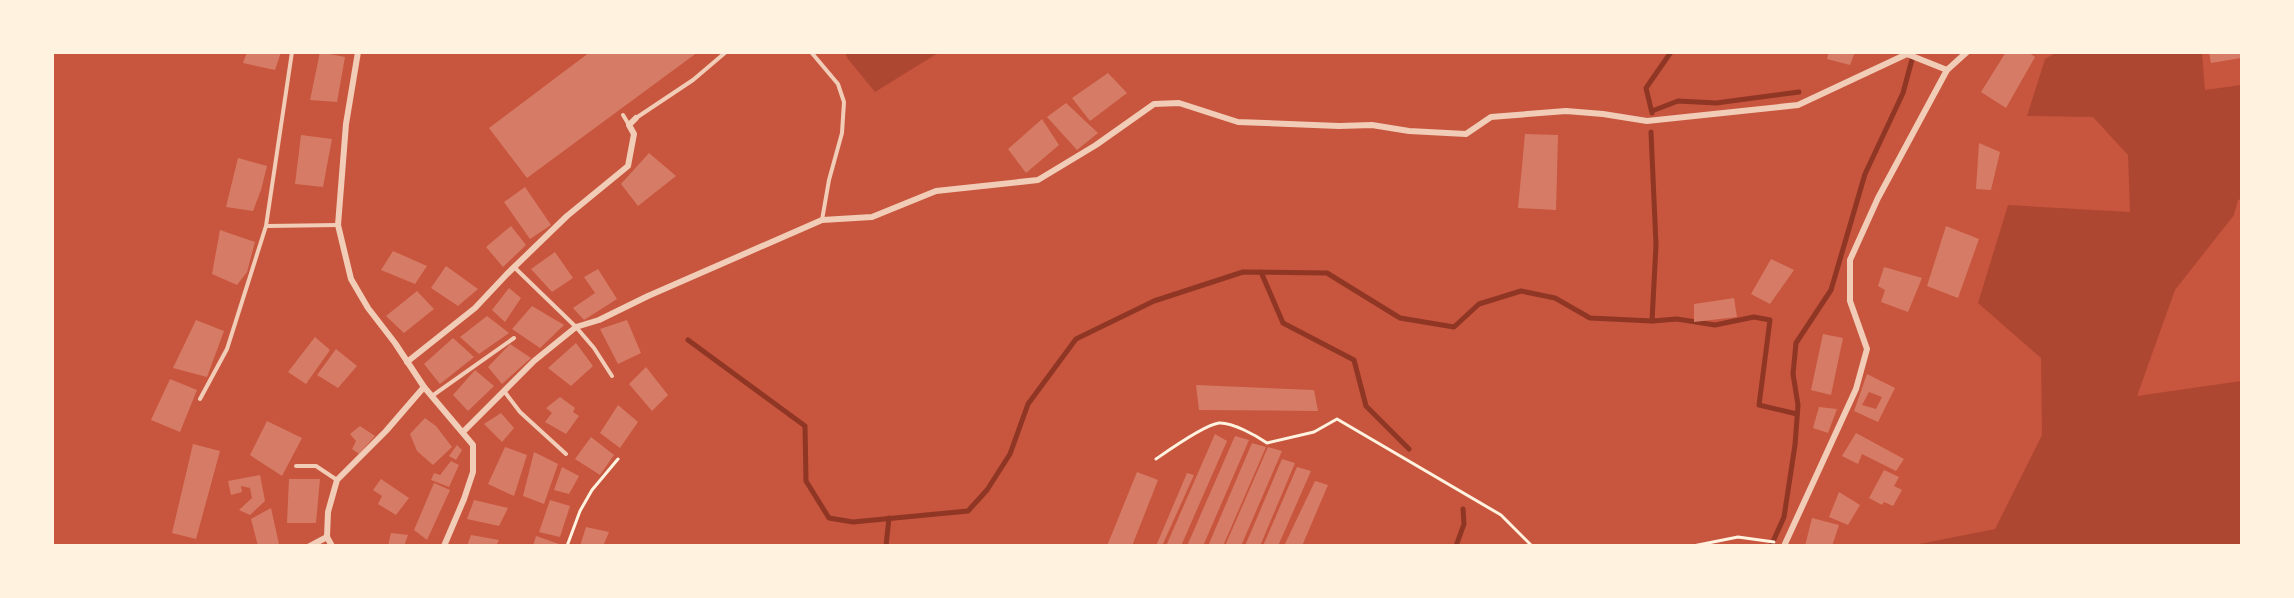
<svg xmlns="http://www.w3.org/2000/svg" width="2294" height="598" viewBox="0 0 2294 598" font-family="Quicksand,sans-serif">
	<rect width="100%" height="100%" fill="#c8553d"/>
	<g fill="#ae4732">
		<polygon points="2057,52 2202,53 2205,90 2241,85 2241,199 2238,200 2234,215 2175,290 2137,396 2241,381 2241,545 1914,545 1995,529 2042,435 2041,358 1978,303 2008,205 2130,212 2128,155 2093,117 2027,116 2045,59"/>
		<polygon points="845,53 938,53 875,92 848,59"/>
	</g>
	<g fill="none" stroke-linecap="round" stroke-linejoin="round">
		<g stroke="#8f3625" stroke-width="5">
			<polyline points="1652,111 1678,101 1716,103 1799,92"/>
			<polyline points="1652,113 1646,88 1671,52"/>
			<polyline points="1651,132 1656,245 1652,321"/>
			<polyline points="1261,272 1283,323 1354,360 1366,406 1409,449"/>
			<polyline points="688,340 805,426 806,481 829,518 853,522 968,511 987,490 1010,454 1028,404 1076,339 1154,301 1243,272 1327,273 1400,318 1454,327 1479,304 1521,291 1555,298 1590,318 1652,321 1677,319 1715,325 1754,317 1770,320 1759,405 1797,414"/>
			<polyline points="886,546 889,518"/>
			<polyline points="1456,546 1464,524 1463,509"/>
			<polyline points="1771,546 1784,517 1795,445 1798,405 1793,374 1796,343 1831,290 1865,174 1903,93 1914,52"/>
		</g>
	</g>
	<g fill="#d67c66" fill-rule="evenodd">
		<polygon points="247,52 281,52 275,70 243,63"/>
		<polygon points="320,52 345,57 337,102 310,100"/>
		<polygon points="590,52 698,52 527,178 489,128"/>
		<polygon points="1829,52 1855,52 1850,65 1827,59"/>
		<polygon points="2006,52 2028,52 2035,57 2006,108 1981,92"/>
		<polygon points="2209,52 2240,52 2241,58 2211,63"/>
		<polygon points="1108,73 1127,93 1090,121 1072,98"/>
		<polygon points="1066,103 1098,133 1077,150 1047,117"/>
		<polygon points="1042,119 1059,145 1026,173 1008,149"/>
		<polygon points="1525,134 1558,135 1556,210 1518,208"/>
		<polygon points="301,135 332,139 323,187 295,184"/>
		<polygon points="1979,143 2000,152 1991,190 1976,189"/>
		<polygon points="649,153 676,176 638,206 621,184"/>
		<polygon points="238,158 267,166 261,190 253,211 226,207"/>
		<polygon points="525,187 551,225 530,239 504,202"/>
		<polygon points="511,226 526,245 503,267 486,247"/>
		<polygon points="1946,226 1979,239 1958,298 1927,286"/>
		<polygon points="220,230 255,242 247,272 237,285 212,274"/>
		<polygon points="393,251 427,266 415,284 381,270"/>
		<polygon points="555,252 573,278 552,292 531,269"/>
		<polygon points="1771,259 1794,270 1770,304 1751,294"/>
		<polygon points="446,266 478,289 458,306 431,288"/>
		<polygon points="1884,267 1922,278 1908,312 1881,302 1885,290 1878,286"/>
		<polygon points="598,269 617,299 584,320 573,308 595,293 584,277"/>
		<polygon points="509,288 521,298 505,322 492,310"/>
		<polygon points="417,291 434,309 404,333 386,316"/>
		<polygon points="1734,298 1737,317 1694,322 1694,304"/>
		<polygon points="532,306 564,325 540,348 512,329"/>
		<polygon points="487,316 509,333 479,354 460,337"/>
		<polygon points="196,320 224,331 207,377 173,368"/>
		<polygon points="627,320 641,353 618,364 600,329"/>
		<polygon points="1823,334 1843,338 1831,395 1811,390"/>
		<polygon points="315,337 330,350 306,384 288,372"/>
		<polygon points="453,338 474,357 440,384 424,364"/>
		<polygon points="576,343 593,366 571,386 548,368"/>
		<polygon points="510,344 531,358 502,384 488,367"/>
		<polygon points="336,349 357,366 338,388 317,375"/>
		<polygon points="646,367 668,395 652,411 629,384"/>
		<polygon points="475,370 494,386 468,411 453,395"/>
		<path d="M 1867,374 L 1895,388 L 1878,422 L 1854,411 ZM 1869,392 L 1882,397 L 1876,409 L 1862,405 Z"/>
		<polygon points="170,379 197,390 180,432 151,420"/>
		<polygon points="1196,385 1314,390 1318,411 1199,410"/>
		<polygon points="560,397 575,408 573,412 579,416 566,434 545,422 552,413 546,408"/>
		<polygon points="618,405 638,422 620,448 600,433"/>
		<polygon points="1819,407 1837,409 1828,433 1813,428"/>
		<polygon points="501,413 514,428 502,442 484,424"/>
		<polygon points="425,418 436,426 452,447 433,465 417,451 410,434"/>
		<polygon points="267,421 302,438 282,476 250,455"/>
		<polygon points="360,426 375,436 359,454 352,449 356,441 350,434"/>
		<polygon points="1856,433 1904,459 1896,471 1862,454 1858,464 1842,456"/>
		<polygon points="1215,434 1227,441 1181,546 1166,546"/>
		<polygon points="1235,436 1249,440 1203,546 1187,546"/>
		<polygon points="591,437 614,455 600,475 575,459"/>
		<polygon points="1252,443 1266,447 1223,546 1208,546"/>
		<polygon points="193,444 220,451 196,539 172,533"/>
		<polygon points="457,445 462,450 456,460 449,456"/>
		<polygon points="505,447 527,455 514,496 488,484"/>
		<polygon points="1268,447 1282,451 1241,546 1225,546"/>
		<polygon points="534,452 558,464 544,504 523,496"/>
		<polygon points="1282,459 1295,463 1260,546 1245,546"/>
		<polygon points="451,461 459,465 449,487 431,480 434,473 440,475"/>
		<polygon points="562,467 579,476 569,494 554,490"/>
		<polygon points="1297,467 1311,471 1278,546 1263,546"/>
		<polygon points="1884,470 1899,477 1894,486 1902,490 1893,506 1884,502 1882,505 1869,498"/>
		<polygon points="1137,472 1158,480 1132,546 1107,546"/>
		<polygon points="1187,473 1194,475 1162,546 1156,546"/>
		<polygon points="260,475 265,501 250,515 239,510 252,498 250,488 241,486 242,492 231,495 228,481"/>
		<polygon points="289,479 320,479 316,523 287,523"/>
		<polygon points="381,479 409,498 396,515 378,504 382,496 373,490"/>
		<polygon points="1315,481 1328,485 1302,546 1284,546"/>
		<polygon points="434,483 450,490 427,540 414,530"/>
		<polygon points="1839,492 1860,505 1848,525 1829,517"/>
		<polygon points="474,500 508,508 499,526 467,519"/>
		<polygon points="550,500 570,506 560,537 539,532"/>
		<polygon points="271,508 279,544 258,546 251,519"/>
		<polygon points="1812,518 1839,525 1832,546 1805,546"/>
		<polygon points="586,527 609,532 603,546 580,546"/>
		<polygon points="391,533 408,535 404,546 388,546"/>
		<polygon points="471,535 499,540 496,546 467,546"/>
		<polygon points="536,536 559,544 558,546 533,546"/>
	</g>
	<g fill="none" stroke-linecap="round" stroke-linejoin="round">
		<g stroke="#fff3e0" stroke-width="3">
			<path d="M 1156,459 C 1169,450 1204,425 1219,423 C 1232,422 1257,436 1267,443 L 1314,432 L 1337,419 L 1501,515 L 1532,546"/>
			<polyline points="567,546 580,511 592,490 618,459"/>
			<polyline points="1693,546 1738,537 1774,542"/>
		</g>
		<g stroke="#f1ccb7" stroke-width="4">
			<polyline points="811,52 838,84 844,102 842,133 829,180 822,220"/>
			<polyline points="623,115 629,125"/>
			<polyline points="636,118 693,80 726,52"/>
			<polyline points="267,226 338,225"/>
			<polyline points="514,267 576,327 594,348 612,376"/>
			<polyline points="504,391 520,412 566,454"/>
			<polyline points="432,396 514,338"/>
			<polyline points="200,399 227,349 266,226 292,52"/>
			<polyline points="296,466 316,466 337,480"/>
		</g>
		<g stroke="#f1ccb7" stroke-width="6">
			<polyline points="358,52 346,124 338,225 351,279 368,308 395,343 424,387 473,445 473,472 464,499 444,546"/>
			<polyline points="407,362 475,308 507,274 567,216 628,166 634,134 629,125 636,118"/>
			<polyline points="463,432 534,361 576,327 599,320 648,296 822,220 872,217 936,191 1038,180 1096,145 1154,104 1179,103 1238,122 1339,126 1372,125 1409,131 1466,134 1491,117 1566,111 1603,114 1647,121 1798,105 1907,54 1947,70"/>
			<polyline points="327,537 328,512 337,480 386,431 424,387"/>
			<polyline points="327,537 332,546"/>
			<polyline points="310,546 327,537"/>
			<polyline points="1784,546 1856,389 1867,349 1850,301 1850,260 1878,198 1947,70 1967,52"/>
		</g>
	</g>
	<rect width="2294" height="598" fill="none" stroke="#fff3e0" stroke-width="108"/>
</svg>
